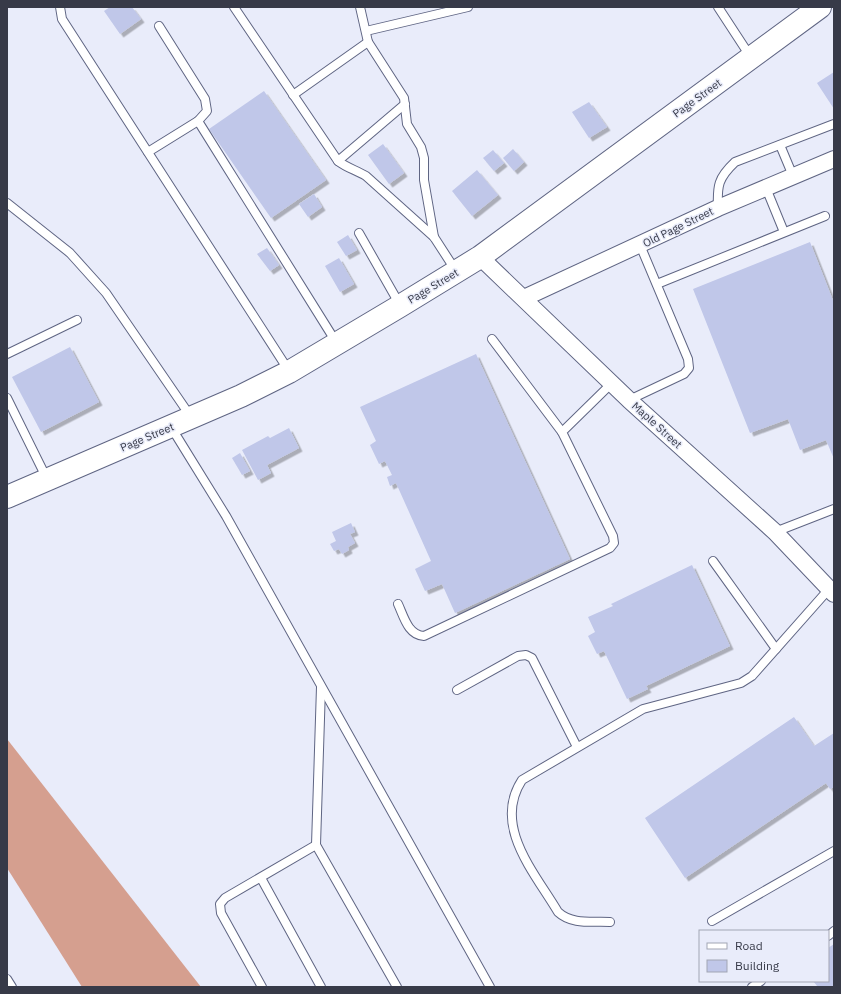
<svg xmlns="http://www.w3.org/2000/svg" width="841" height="994" viewBox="0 0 841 994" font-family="'IBM Plex Sans',sans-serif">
	<defs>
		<filter id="shadow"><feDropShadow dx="3.5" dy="3.5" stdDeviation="0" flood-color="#0004"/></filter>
	</defs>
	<rect width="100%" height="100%" fill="#e9ecfa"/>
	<polygon fill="#d59f8f" points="7,739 201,987 82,987 7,868"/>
	<g fill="#c0c7e9" filter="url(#shadow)">
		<polygon points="110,7 132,7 141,19 120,34 104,11"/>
		<polygon points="834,72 834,109 817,83"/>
		<polygon points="264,91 326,180 271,218 209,129"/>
		<polygon points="589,102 607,127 589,138 572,112"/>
		<polygon points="383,144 404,173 389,184 368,155"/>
		<polygon points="513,149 524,162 514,171 503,158"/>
		<polygon points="493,150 504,163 494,171 483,158"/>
		<polygon points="477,170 498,195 472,216 452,191"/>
		<polygon points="314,194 322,207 308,217 299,204"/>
		<polygon points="348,235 357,250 346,256 337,242"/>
		<polygon points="810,242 834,303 834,459 826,440 800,450 788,419 750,433 693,289"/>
		<polygon points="267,248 279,265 270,271 257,254"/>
		<polygon points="339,258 354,284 340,292 325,266"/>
		<polygon points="70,347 99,402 41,432 12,377"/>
		<polygon points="476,354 570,559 455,613 442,584 425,591 415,569 431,561 396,483 390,486 387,477 392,475 385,461 379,464 370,445 376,441 360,407"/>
		<polygon points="289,428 299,448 267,465 271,473 258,480 242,450 268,436 270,438"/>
		<polygon points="240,453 250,471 242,475 232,458"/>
		<polygon points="351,523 355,532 350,534 355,543 348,547 349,550 342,554 339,549 334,551 330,544 336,541 332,532"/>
		<polygon points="692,565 730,646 646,686 648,689 627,699 604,651 597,654 588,636 595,632 588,617 613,606 611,604"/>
		<polygon points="794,717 814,746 834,733 834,787 830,789 826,783 685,878 645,818"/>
		<polygon points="834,944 834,987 818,987 813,981 828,981 828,948"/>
	</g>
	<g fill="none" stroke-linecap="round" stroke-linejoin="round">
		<g stroke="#5f6583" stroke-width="10">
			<g id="service">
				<polyline points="60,7 62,19 289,371"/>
				<path d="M 234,7 L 338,161 C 347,168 356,170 366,176 L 434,237 L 456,271"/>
				<polyline points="360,7 368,42 404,98 407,124 421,147 424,158 424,180 434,237"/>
				<polyline points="718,7 750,56"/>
				<polyline points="366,31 468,7"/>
				<polyline points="293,95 368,42"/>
				<polyline points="198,121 336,342"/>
				<polyline points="780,145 793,176"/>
				<polyline points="148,152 198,121 207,111 205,99 159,26"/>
				<polyline points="338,161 405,104"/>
				<polyline points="766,188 784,232"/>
				<polyline points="7,203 70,253 106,293 191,417"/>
				<path d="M 718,208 C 717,186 718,178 735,162 L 834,124"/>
				<polyline points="359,233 400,305"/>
				<polyline points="657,284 825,216"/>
				<polyline points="492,339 562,432"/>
				<polyline points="7,354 77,320"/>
				<polyline points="7,398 47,479"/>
				<polyline points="629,400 684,374 689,368 688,359 640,245"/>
				<polyline points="171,427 226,516 490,987"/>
				<polyline points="775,532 834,509"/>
				<polyline points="713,561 776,649"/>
				<path d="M 398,604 C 404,617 408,635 424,636 L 610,548 L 614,543 L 613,536 L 562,432 L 612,383"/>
				<polyline points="321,687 316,845 397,987"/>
				<polyline points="457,690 518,656 526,655 532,658 577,747"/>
				<polyline points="261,878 321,987"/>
				<polyline points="712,921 834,851"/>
				<path d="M 610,922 C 592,921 572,925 558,912 C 535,873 492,826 522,780 L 643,709 L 741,683 L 752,676 L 829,589"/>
				<polyline points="828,936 834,931"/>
				<polyline points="7,979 12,987"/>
				<polyline points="262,987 221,913 220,904 225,898 316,845"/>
				<polyline points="752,987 761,981"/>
			</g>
		</g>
		<g stroke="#5f6583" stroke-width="18">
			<g id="minor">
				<polyline points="480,257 629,400 775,532 834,594"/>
				<polyline points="524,298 718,208 834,159"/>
			</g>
		</g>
		<g stroke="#5f6583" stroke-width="24">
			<polyline id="secondary" points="7,497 241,396 289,372 400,306 480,257 820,7"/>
		</g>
		<use href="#service" stroke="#fff" stroke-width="8"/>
		<use href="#minor" stroke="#fff" stroke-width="16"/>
		<use href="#secondary" stroke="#fff" stroke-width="22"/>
	</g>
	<g text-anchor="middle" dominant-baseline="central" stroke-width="3" stroke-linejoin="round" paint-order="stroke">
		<g font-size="11" fill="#373a48" stroke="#e9ecfa">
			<text transform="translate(697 98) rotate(-36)">Page Street</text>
			<text transform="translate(678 227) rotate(-26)">Old Page Street</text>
			<text transform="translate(433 286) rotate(-31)">Page Street</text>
			<text transform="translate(657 425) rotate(42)">Maple Street</text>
			<text transform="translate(147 437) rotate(-23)">Page Street</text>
		</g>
	</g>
	<rect width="841" height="994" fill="none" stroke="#373a48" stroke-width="16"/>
	<rect x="699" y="930" width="130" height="52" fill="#e9ecfa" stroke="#a2a5b3"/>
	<rect x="707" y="943" width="20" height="6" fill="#ffffff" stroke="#a2a5b3"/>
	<text x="735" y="950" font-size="12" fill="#373a48">Road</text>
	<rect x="707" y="960" width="20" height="12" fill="#c0c7e9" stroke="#a2a5b3"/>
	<text x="735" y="970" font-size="12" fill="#373a48">Building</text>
</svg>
